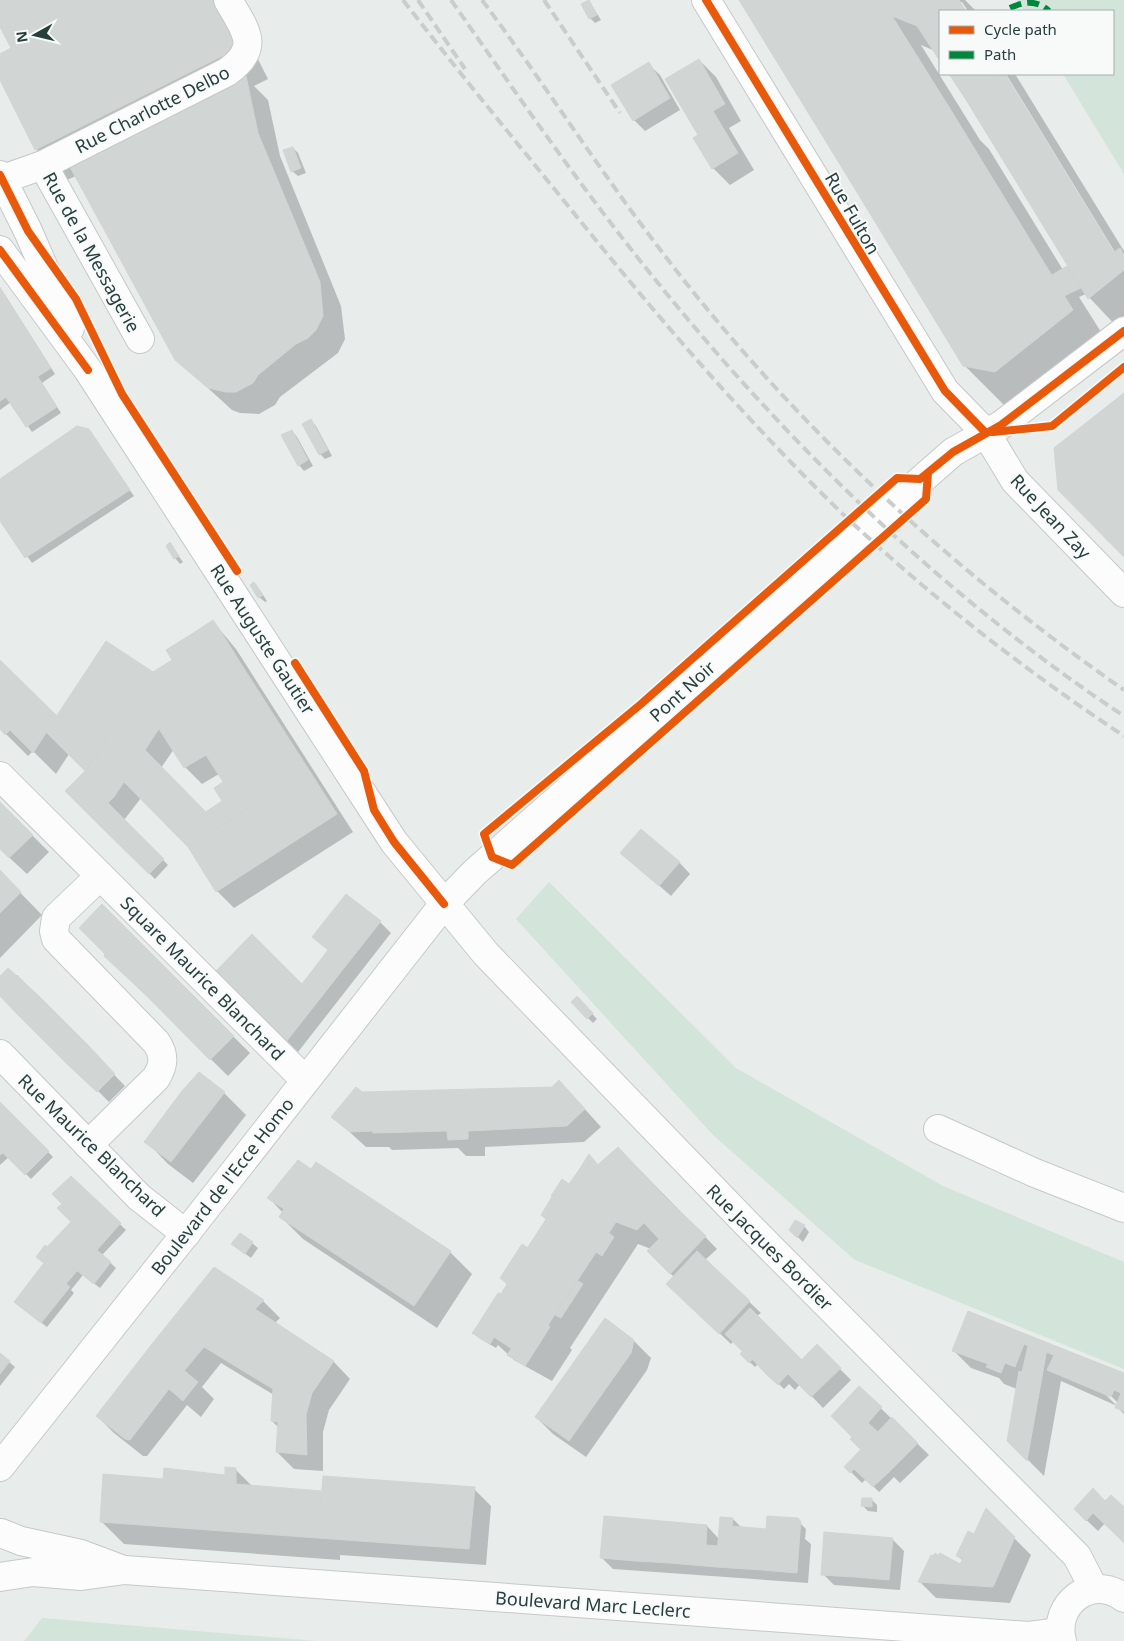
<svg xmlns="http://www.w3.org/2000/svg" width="1124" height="1641" viewBox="0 0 1124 1641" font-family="'Noto Sans',sans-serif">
	<rect width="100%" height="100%" fill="#e8eceb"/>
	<g fill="#d3e4db">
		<polygon points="1017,0 1124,0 1124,174 1063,74 1113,74 1113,11 1024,11"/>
		<polygon points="549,882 736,1068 943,1186 1124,1262 1124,1369 855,1260 713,1135 516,919"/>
		<polygon points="42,1618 317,1641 24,1641"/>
	</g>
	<g fill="#0003" fill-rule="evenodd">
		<polygon points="0,0 228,0 268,79 254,86 268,100 280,156 341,306 345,339 338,353 280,397 275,405 259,414 240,413 232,410 176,359 76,176 67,180 36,149 0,77 0,55 13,49 0,27"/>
		<polygon points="741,0 965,0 976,11 968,11 962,2 959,2 965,11 940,11 940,59 935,51 921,45 980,140 989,149 1063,270 1069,266 950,74 1003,74 1116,258 1118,257 1006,74 1015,74 1124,251 1124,325 1119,329 1086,294 1079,297 1113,351 1005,406 964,365"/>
		<polygon points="589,1 601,20 595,23 590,18"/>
		<polygon points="699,60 716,77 741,121 729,128 754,170 730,185 713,168 700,135"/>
		<polygon points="648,64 660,75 680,110 645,131 634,120"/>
		<polygon points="293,148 298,153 306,173 298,176 292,171"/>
		<polygon points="0,287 55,374 42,383 61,413 32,432 11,402 0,410"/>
		<polygon points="311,421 316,426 332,456 325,459 320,454"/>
		<polygon points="88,431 134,496 32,563 0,519 0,481"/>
		<polygon points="292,431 297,437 313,466 304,471 299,465"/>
		<polygon points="170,544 183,562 180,564 175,558"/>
		<polygon points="254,583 259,589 267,601 265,602 259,597"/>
		<path d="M 221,631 L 236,649 L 353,832 L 234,908 L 217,891 L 189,846 L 141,798 L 124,820 L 168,865 L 155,879 L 67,791 L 87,771 L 69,754 L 56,774 L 33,751 L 28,756 L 0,728 L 0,661 L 57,718 L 107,643 L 153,674 ZM 174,749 L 185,767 L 202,784 L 219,774 L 225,783 L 215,789 L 224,802 L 206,813 L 161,768 Z"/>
		<polygon points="0,803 49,852 27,874 0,849"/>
		<polygon points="622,853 679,862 690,874 671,896"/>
		<polygon points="0,872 42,915 0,958"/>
		<polygon points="102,906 250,1053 228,1076 120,970"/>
		<polygon points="380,922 391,933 298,1052 217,971 302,986 329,951 314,937"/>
		<polygon points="17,975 125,1086 109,1102 0,993 0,978"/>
		<polygon points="577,998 597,1019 593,1023 572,1002"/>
		<polygon points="224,1093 246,1115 193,1183 168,1164 146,1141"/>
		<polygon points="361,1093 575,1098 601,1127 584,1142 485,1147 485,1156 466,1156 458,1148 392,1150 389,1147 366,1147 333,1117"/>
		<polygon points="0,1103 53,1157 31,1179 9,1157 0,1165"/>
		<polygon points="598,1166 640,1170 717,1249 705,1260 761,1313 757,1316 803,1362 817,1346 851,1380 823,1408 800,1384 795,1390 789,1384 784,1389 758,1364 755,1367 741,1354 744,1351 734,1341 731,1344 679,1295 674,1277 648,1251 651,1249 638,1244 570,1348 572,1350 552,1381 514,1360 498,1345 496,1348 479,1338 474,1332 501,1296 547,1220 542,1215 554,1197"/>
		<polygon points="71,1177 126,1230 102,1255 116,1268 100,1288 83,1275 71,1290 74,1293 47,1327 21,1307 45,1264 38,1257 73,1222 63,1204"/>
		<polygon points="269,1198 450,1252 472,1274 437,1328 303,1239 281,1217 283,1213"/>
		<polygon points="804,1226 809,1232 803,1242 790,1230"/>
		<polygon points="252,1243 258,1248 251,1258 232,1244"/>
		<polygon points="215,1269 263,1301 280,1318 274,1324 334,1362 350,1379 329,1410 323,1432 323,1471 294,1469 277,1452 279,1428 272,1421 274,1395 221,1363 202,1387 214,1399 201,1417 187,1405 147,1456 143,1456 114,1433 97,1416"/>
		<polygon points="969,1313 1124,1375 1124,1414 1117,1407 1118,1403 1107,1392 1105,1394 1117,1406 1061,1381 1044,1476 1009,1441 1017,1389 1004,1384 999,1378 971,1368 954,1351"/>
		<polygon points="634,1341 651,1358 647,1370 586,1457 553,1434 536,1417"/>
		<polygon points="0,1354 15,1367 0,1386"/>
		<polygon points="859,1387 929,1455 900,1483 894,1477 879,1492 866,1479 862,1483 846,1467 863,1450"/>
		<polygon points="236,1470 253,1487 322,1494 474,1489 491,1506 486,1565 340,1555 340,1560 124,1544 102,1522 164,1480 226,1476"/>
		<polygon points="872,1500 877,1505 877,1512 868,1511 863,1506"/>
		<polygon points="1105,1502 1124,1509 1124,1542 1105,1523 1098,1531 1075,1509"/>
		<polygon points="986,1510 1031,1555 1010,1603 936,1598 920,1582 961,1565 963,1561 958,1556 975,1535"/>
		<polygon points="733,1519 742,1528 767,1530 797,1520 806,1529 805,1539 811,1544 808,1583 613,1569 602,1558 707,1526 719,1539"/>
		<polygon points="892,1539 904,1551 900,1590 834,1585 823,1574"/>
	</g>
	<g fill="#d1d5d4" stroke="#d1d5d4">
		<polygon points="0,0 214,0 238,48 35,150 0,80 0,54 11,48 0,27"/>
		<polygon points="589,0 597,15 589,19 581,4"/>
		<polygon points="739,0 959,0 966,11 940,11 940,61 917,26 892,16 949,107 844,171"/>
		<polygon points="699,59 725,104 713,111 738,153 712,169 693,138 698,135 665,79"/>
		<polygon points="649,62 670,98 633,121 611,85"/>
		<polygon points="949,74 1004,74 965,98"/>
		<polygon points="1005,74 1114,252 1120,248 1124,255 1124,270 1088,299 965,98"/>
		<polygon points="246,76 258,133 320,282 323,316 316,330 308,338 296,344 258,375 253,383 236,392 226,392 208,388 175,360 70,167"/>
		<polygon points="949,107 1073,310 995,372 963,366 844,171"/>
		<polygon points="293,147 301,168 291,172 283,150"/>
		<polygon points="1067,266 1081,288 1064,296 1052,275"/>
		<polygon points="0,288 51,368 0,401"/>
		<polygon points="38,377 57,407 26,427 6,397"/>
		<polygon points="1124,393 1124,557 1058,490 1054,448"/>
		<polygon points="311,419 328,450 319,455 302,424"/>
		<polygon points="77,426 89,429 130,490 25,558 0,521 0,479"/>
		<polygon points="292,430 308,460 298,466 281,435"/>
		<polygon points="170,542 179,556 174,559 166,546"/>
		<polygon points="254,582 263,595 258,598 250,585"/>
		<polygon points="213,620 220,630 202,642 195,632"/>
		<polygon points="220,630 243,667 170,712 114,797 92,818 65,791 87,769 153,672"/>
		<polygon points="195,632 202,642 172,660 166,650"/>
		<polygon points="106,641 153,672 85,771 46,732"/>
		<polygon points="0,660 57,716 33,753 10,730 5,735 0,729"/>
		<polygon points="243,667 309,770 242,812 206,755 184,768 159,729 170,712"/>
		<polygon points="145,750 206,812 192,821 135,765"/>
		<polygon points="135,765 192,821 206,835 188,847 124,782"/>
		<polygon points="309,770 337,814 216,892 188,847"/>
		<polygon points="223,782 242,812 206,835 192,821 222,801 214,788"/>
		<polygon points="0,802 33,835 9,858 0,849"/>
		<polygon points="108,803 164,859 149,874 92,818"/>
		<polygon points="641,829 680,862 659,886 620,853"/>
		<polygon points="0,870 21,892 0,913"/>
		<polygon points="346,894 381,921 286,1042 216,971 252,934 302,984 328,950 312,937"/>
		<polygon points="102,904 169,971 146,995 104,956 105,954 79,928"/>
		<polygon points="8,968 40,997 20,1017 0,996 0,976"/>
		<polygon points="169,971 234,1036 210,1060 146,995"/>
		<polygon points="577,996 593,1013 587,1019 571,1002"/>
		<polygon points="40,997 63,1020 43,1040 20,1017"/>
		<polygon points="63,1020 86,1043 66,1063 43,1040"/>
		<polygon points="86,1043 115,1074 97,1092 66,1063"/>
		<polygon points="199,1072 225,1092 171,1162 144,1142 182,1091"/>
		<polygon points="559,1080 585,1109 567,1126 468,1131 468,1139 448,1140 447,1131 373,1133 373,1131 350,1132 331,1117 356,1087 362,1092 552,1087"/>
		<polygon points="0,1102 17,1119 0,1136"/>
		<polygon points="17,1119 49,1151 25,1175 3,1153 0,1155 0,1136"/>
		<polygon points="618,1147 667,1199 637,1230 616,1222 548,1325 550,1327 529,1360 477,1326 498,1293 501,1294 507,1284 505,1282 558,1201 551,1196 562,1179 569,1184 579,1170 585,1176"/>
		<polygon points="589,1154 598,1165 585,1176 579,1170"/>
		<polygon points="298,1160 311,1169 316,1162 451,1251 414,1306 279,1217 284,1209 267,1198"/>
		<polygon points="71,1176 121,1223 97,1250 111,1262 94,1284 47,1247 71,1222 57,1208 62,1204 52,1194"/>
		<polygon points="552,1197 558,1201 546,1219 541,1215"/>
		<polygon points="667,1199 706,1236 670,1274 647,1251 659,1239 644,1223"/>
		<polygon points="795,1220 805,1225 797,1238 789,1230"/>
		<polygon points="240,1233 253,1242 245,1254 231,1244"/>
		<polygon points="609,1233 614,1237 602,1256 596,1252"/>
		<polygon points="522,1244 528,1248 505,1282 500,1278"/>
		<polygon points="45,1245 77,1271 66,1284 70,1287 41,1323 14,1302 44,1263 36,1257"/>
		<polygon points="697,1251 750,1301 719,1334 666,1284"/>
		<polygon points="214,1267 264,1300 255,1309 334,1361 312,1393 306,1415 307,1455 276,1452 278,1422 271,1421 273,1389 204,1347 184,1371 152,1344"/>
		<polygon points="578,1281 583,1284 561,1318 555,1315"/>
		<polygon points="750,1308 776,1334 757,1354 748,1345 742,1351 725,1334"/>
		<polygon points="968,1311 1048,1343 1027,1461 1007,1441 1019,1371 1022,1372 1028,1346 1024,1344 1015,1367 1005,1363 1001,1373 986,1367 988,1364 952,1351"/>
		<polygon points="605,1318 634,1340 631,1353 569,1441 535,1417"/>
		<polygon points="477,1326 494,1337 490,1344 472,1333"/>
		<polygon points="776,1334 802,1360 783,1379 771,1368 766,1374 752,1359"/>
		<polygon points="1048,1343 1068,1351 1065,1360 1046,1352"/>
		<polygon points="152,1344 198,1382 183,1401 169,1389 130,1440 125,1439 96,1416"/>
		<polygon points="817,1344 841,1368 811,1397 788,1374"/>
		<polygon points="748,1345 757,1354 749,1363 740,1354"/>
		<polygon points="511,1349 529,1360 525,1366 507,1355"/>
		<polygon points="1068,1351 1124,1373 1124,1411 1115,1408 1121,1393 1114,1390 1111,1397 1047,1370 1054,1355 1065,1360"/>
		<polygon points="0,1353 10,1361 0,1374"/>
		<polygon points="771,1368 783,1379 778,1385 766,1374"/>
		<polygon points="859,1386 882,1407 868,1423 878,1432 861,1450 850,1439 852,1437 831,1416"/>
		<polygon points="892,1417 918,1443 888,1473 869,1454 850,1473 844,1467"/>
		<polygon points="869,1454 888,1473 873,1487 854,1469"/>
		<polygon points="225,1467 236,1468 236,1484 321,1491 318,1538 100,1522 103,1474 163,1479 164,1468 225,1475"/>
		<polygon points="323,1476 475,1487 469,1549 318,1538"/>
		<polygon points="1093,1488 1105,1501 1111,1495 1124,1507 1124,1525 1115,1534 1093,1513 1086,1521 1074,1509"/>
		<polygon points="862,1498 872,1498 872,1507 861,1506"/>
		<polygon points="986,1508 1015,1537 993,1587 918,1582 931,1555 933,1556 935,1553 938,1555 940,1553 960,1564 963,1559 956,1556 968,1531 974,1534"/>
		<polygon points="604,1516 639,1519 636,1561 600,1558"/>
		<polygon points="767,1516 798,1518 801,1522 800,1532 766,1529"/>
		<polygon points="720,1517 733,1518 732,1526 766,1529 762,1570 716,1567"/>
		<polygon points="639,1519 673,1522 670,1563 636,1561"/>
		<polygon points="673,1522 707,1525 706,1545 718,1546 716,1567 670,1563"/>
		<polygon points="1124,1525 1124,1543 1115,1534"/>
		<polygon points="766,1529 800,1532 797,1573 762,1570"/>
		<polygon points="824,1532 859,1535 855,1577 821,1575"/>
		<polygon points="859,1535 893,1538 889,1580 855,1577"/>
	</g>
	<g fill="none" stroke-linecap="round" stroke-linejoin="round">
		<g stroke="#c5c9c8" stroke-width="30">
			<g id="minor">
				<polyline points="706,0 945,391 986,433 1015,481 1124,593"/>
				<polyline points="43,165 140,339"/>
				<polyline points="0,175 28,231 70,328"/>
				<path d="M 0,180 L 43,165 L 227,72 C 262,47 245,30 228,0"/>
				<polyline points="0,250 88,370 394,842 486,954 747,1224 1077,1556 1094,1589"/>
				<polyline points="0,776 305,1080"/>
				<polyline points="0,1054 139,1197 186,1234"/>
				<polyline points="938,1129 1035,1173 1124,1208"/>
				<path d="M 88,1145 L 156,1078 C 164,1065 165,1055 156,1042 L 56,939 L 54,931 L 56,918 L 100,876"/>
				<polyline points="0,1467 191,1227 444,904 475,872 953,452 1001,425 1124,331"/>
				<polyline points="1,1533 21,1541 81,1554 121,1569"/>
				<polyline points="0,1577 33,1572 81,1576 125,1570 1029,1636 1060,1632"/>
				<path d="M 1062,1641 C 1052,1604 1092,1573 1124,1598"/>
			</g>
		</g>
		<use href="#minor" stroke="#fcfcfc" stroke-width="28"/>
		<g stroke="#c9cdcc" stroke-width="4" stroke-dasharray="10 5" stroke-linecap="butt">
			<path d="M 403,0 C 457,70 513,138 569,207 C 656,315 746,421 846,517 C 932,598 1026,671 1124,736"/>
			<polyline points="418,0 465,69"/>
			<path d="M 451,0 C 512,87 572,175 638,258 C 776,433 937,592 1124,716"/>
			<path d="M 482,0 C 544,83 599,170 662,252 C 791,422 949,568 1124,690"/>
			<polyline points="544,0 620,113"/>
		</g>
		<path stroke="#00873e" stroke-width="6" stroke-dasharray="12 6" stroke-linecap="butt" d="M 1010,8 C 1025,1 1037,0 1049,11"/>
		<g stroke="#f7faf9" stroke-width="11">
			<g id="cycleway">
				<polyline points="706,0 945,391 986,433"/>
				<polyline points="0,175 28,231 76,299 122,394 237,571"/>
				<polyline points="0,250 88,370"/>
				<polyline points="993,432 1052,426 1124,367"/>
				<polyline points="928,473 926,499 512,865 492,857 484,834 641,704 897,478 920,479 953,452 1001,425 1124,331"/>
				<polyline points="295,663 364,771 374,810 394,842 444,904"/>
			</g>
		</g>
		<use href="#cycleway" stroke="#e8590c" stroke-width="8"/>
	</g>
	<g text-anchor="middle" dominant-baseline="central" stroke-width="4" stroke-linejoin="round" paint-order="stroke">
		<g font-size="18" fill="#263f3d" stroke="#f7faf9">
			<text transform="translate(152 109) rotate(-27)">Rue Charlotte Delbo</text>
			<text transform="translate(853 213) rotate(60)">Rue Fulton</text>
			<text transform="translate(92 252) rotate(61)">Rue de la Messagerie</text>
			<text transform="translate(1051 516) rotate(47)">Rue Jean Zay</text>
			<text transform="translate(263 639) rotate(57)">Rue Auguste Gautier</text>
			<text transform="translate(682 691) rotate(-42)">Pont Noir</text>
			<text transform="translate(203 978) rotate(45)">Square Maurice Blanchard</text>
			<text transform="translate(92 1145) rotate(44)">Rue Maurice Blanchard</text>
			<text transform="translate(222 1186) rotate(-52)">Boulevard de l'Ecce Homo</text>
			<text transform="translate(770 1247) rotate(45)">Rue Jacques Bordier</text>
			<text transform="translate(593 1604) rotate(4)">Boulevard Marc Leclerc</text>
		</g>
	</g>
	<rect x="939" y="10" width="175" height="65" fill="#f7faf9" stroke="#a3afae"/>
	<rect x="949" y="26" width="25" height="8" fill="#e8590c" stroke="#a3afae"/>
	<text x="984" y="35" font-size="15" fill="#263f3d">Cycle path</text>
	<rect x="949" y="51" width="25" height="8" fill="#00873e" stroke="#a3afae"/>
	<text x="984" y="60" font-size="15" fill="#263f3d">Path</text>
	<g transform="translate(35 35) rotate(262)" stroke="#f7faf9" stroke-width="4" paint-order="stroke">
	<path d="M0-4L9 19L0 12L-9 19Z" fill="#263f3d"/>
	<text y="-8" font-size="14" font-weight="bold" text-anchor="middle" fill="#263f3d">N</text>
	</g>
</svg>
